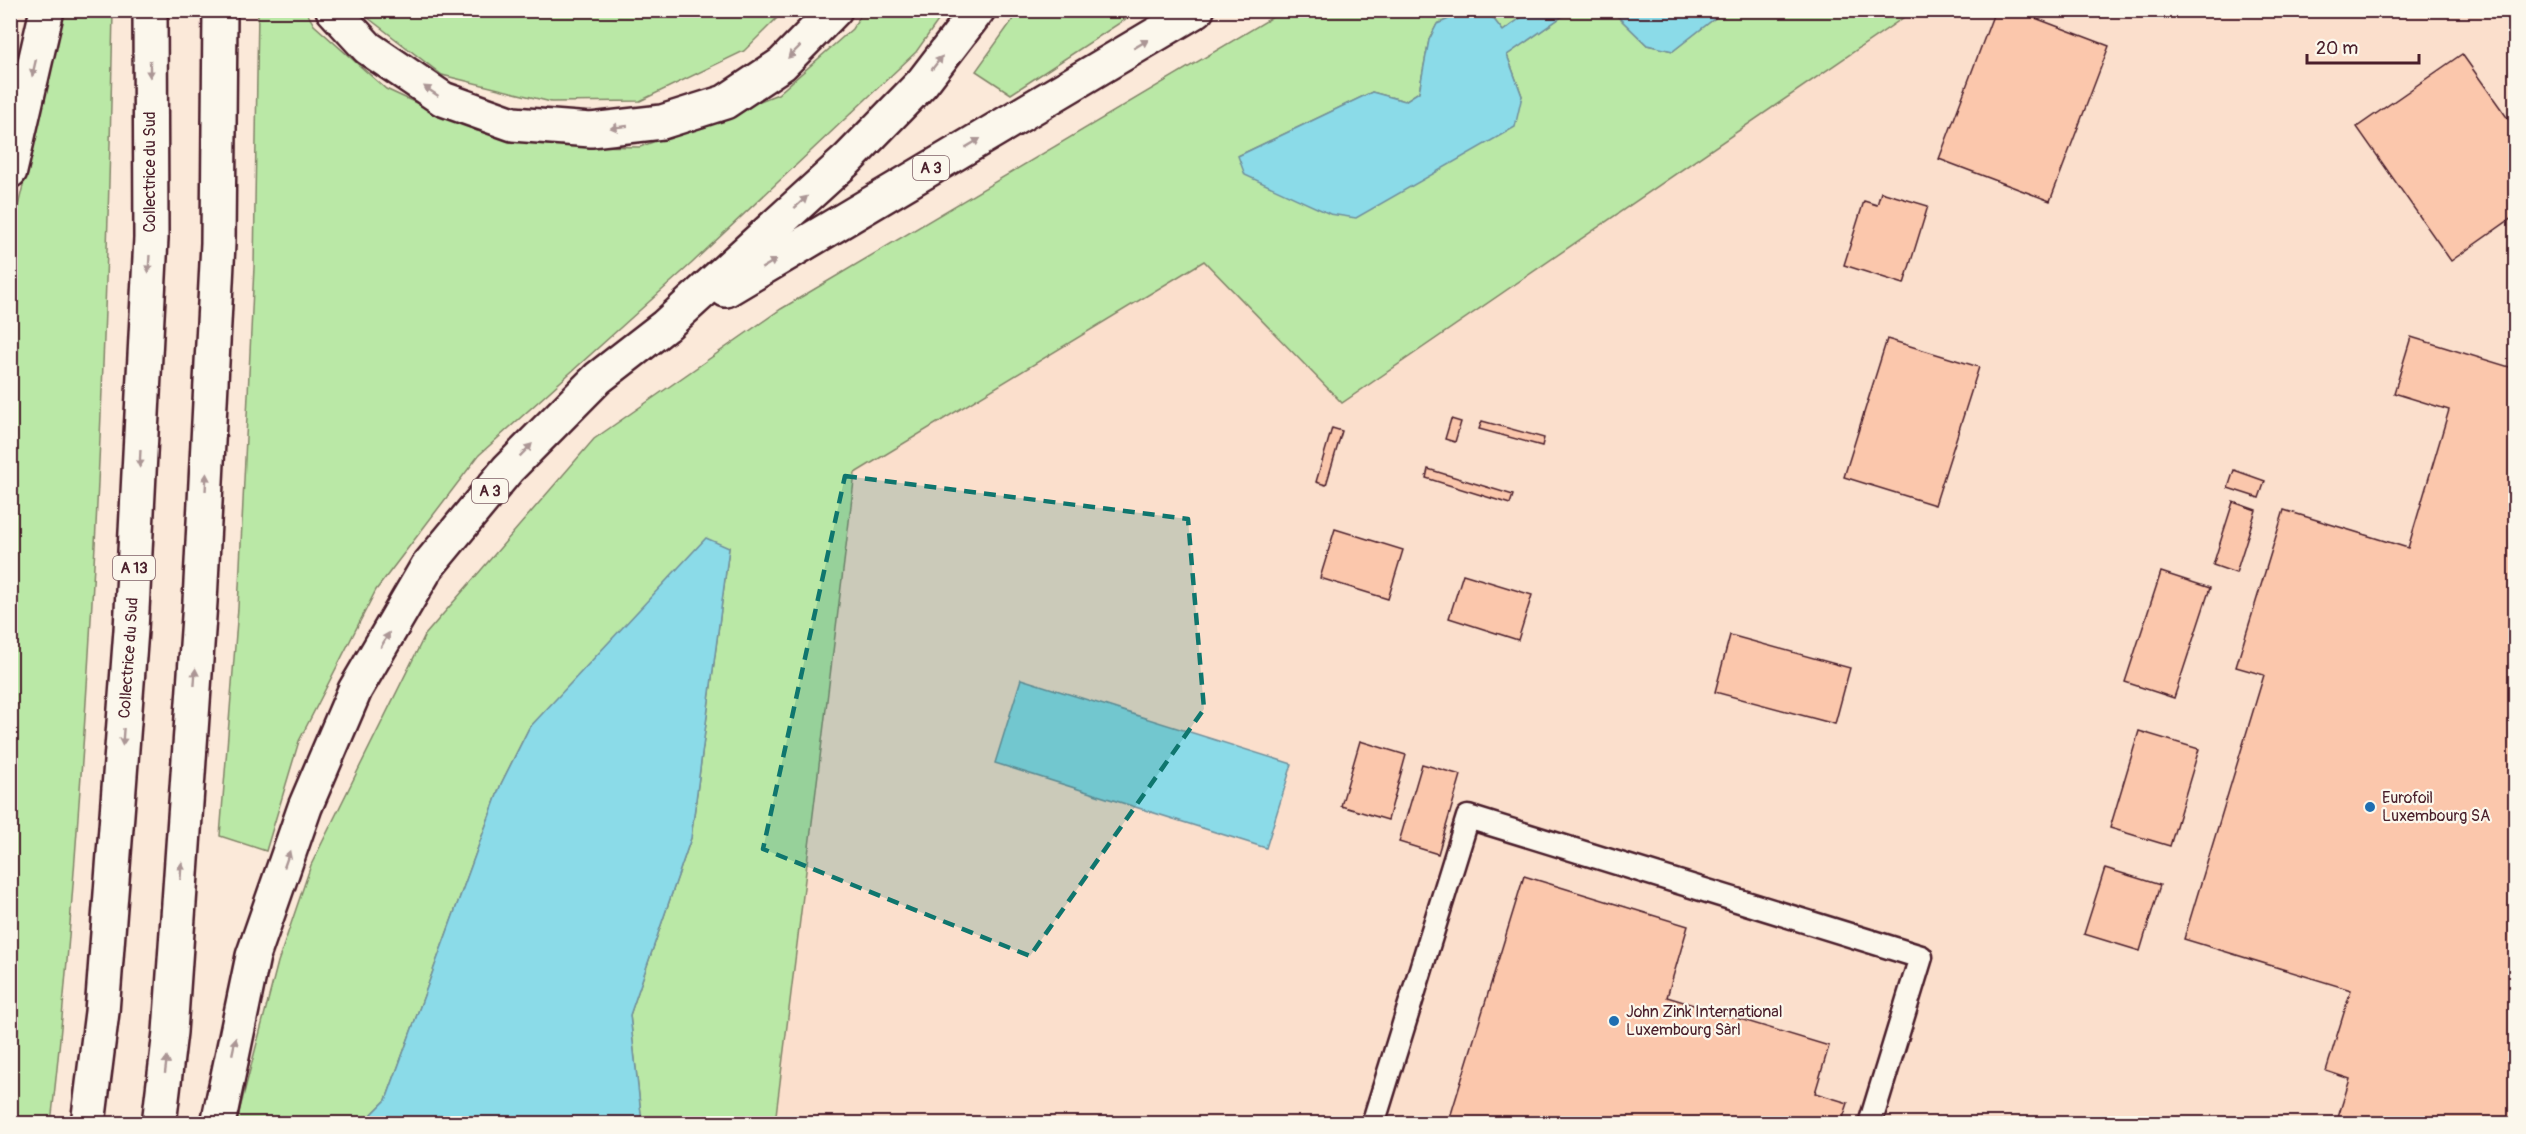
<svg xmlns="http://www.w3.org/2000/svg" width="2526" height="1134" viewBox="0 0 2526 1134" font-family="Pangolin,sans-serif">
	<rect width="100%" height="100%" fill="#fbe9d9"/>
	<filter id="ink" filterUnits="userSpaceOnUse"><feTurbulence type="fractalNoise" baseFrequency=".0167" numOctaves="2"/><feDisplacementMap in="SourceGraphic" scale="12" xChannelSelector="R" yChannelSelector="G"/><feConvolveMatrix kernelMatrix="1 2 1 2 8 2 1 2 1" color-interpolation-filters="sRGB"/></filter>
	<g filter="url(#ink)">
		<polygon fill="#fbdfcc" points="1913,11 2515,11 2515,1123 775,1124 855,473 1204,260 1342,403"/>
		<g fill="#bae8a6" stroke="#828468" stroke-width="1.5">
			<path d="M 65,11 L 113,11 C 108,270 99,530 80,789 C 72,901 64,1012 51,1123 L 11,1124 L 11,235 Z"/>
			<polygon points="258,11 306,11 314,25 386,89 477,131 548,145 640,147 778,94 852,29 863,11 945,11 916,52 691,264 479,455 376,590 299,741 266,851 220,836 238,608 254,267"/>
			<polygon points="362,11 784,11 744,51 640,101 551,102 442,75 367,17"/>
			<polygon points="1019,11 1019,10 1138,11 1011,94 976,71"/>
			<polygon points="1283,11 1468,11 1437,24 1429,40 1419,92 1405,101 1372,92 1238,156 1522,96 1507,55 1570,11 1612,11 1647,45 1673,51 1724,11 1913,11 1342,403 1204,261 855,473 775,1123 642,1123 630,1015 691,838 729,548 529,728 501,784 386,1100 363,1123 236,1124 278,962 311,865 425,635 594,439 781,309"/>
			<polygon points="1501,11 1530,11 1503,31 1492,17"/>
		</g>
		<g fill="#8bdbe8" stroke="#71909c" stroke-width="1.5">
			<polygon points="1468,11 1501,11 1492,17 1503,31 1530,11 1570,11 1507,55 1522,96 1515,127 1356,218 1330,214 1245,175 1238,156 1372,92 1405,101 1419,92 1429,40 1437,24"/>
			<polygon points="1612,11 1724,11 1673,51 1647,45"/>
			<polygon points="706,538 729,548 691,838 630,1015 642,1123 363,1123 386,1100 501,784 529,728"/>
			<polygon points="1021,679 1292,764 1266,848 995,763"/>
		</g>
		<g fill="#fbc7ac" stroke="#4a1f2b" stroke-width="1.5">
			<polygon points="1995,10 2014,10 2109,46 2050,201 1939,159"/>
			<polygon points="2462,54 2516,130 2516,215 2451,261 2357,127"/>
			<polygon points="1881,192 1928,206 1904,284 1844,265 1864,201 1877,205"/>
			<polygon points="2411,337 2516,369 2516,1124 2336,1124 2350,1079 2326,1071 2351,990 2184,939 2264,675 2236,667 2284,510 2408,548 2449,410 2394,393"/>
			<polygon points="1887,339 1979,367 1935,505 1844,477"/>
			<polygon points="1451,419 1461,422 1455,442 1445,439"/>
			<polygon points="1482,421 1544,438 1542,446 1479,429"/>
			<polygon points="1332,428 1342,431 1326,485 1316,482"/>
			<polygon points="1428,469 1513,495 1510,504 1426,478"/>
			<polygon points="2234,470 2265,481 2259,498 2228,488"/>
			<polygon points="2233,502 2256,510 2236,573 2213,565"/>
			<polygon points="1335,529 1403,550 1388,599 1320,578"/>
			<polygon points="2161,572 2210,588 2174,698 2125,682"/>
			<polygon points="1463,574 1532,595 1518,640 1449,618"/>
			<polygon points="1730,635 1850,668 1835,724 1715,692"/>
			<polygon points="2139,731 2199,749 2170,846 2110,828"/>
			<polygon points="1360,741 1406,755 1388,820 1341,806"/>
			<polygon points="1422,764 1461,775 1438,854 1399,842"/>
			<polygon points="2105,868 2160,885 2140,951 2084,934"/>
			<polygon points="1524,876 1688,926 1667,997 1829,1046 1815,1093 1848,1103 1841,1124 1448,1124"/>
		</g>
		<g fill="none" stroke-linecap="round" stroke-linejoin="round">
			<g stroke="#4a1f2b" stroke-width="27">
				<polyline id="service" points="1373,1124 1468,817 1921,957 1870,1124"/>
			</g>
			<g stroke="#4a1f2b" stroke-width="38">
				<g id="motorway">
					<polyline points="333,10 368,48 443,99 513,124 591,130 662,122 725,102 782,64 835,10"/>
					<polyline points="10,171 47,10"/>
					<polyline points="726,290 1197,10"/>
					<path id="s1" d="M 88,1124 L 102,1012 L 131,630 L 151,238 L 150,10"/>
					<polyline points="159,1124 170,1032 200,602 218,243 220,10"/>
					<polyline points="218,1124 253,956 305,807 355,690 427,567 508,469 598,378 665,326 848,159 922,83 978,10"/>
				</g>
			</g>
			<use href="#service" stroke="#fbf7ec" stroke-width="22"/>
			<use href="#motorway" stroke="#fbf7ec" stroke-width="33"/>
		</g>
		<defs><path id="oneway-solid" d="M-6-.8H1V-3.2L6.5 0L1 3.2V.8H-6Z" transform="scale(1.5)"/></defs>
		<g fill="#ab9695">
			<use href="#oneway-solid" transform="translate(1141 44) rotate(-31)"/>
			<use href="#oneway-solid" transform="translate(794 52) rotate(135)"/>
			<use href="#oneway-solid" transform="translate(937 63) rotate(-52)"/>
			<use href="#oneway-solid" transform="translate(34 68) rotate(103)"/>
			<use href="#oneway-solid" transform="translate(150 69) rotate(90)"/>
			<use href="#oneway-solid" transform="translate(431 91) rotate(-146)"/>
			<use href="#oneway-solid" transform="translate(619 127) rotate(173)"/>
			<use href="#oneway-solid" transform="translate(973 143) rotate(-31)"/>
			<use href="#oneway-solid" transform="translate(801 202) rotate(-42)"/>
			<use href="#oneway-solid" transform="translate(149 264) rotate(93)"/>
			<use href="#oneway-solid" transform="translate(769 264) rotate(-31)"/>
			<use href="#oneway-solid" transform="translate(526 450) rotate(-45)"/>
			<use href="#oneway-solid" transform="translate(140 459) rotate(93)"/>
			<use href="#oneway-solid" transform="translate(206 482) rotate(-87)"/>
			<use href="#oneway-solid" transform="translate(385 640) rotate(-60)"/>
			<use href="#oneway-solid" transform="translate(195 677) rotate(-86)"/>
			<use href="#oneway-solid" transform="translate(123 737) rotate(94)"/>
			<use href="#oneway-solid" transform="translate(287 859) rotate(-71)"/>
			<use href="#oneway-solid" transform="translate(181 871) rotate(-86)"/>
			<use href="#oneway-solid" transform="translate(234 1046) rotate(-78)"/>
			<use href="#oneway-solid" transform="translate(166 1065) rotate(-83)"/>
		</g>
	</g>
	<path fill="#0f766e" fill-opacity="0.2" stroke="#0f766e" stroke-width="4.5" stroke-dasharray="12 8" stroke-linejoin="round" d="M 845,476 L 1188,519 L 1204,709 L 1030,956 L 763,849 Z"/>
	<g fill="#1f6fb2" stroke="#fbf7ec" stroke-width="2">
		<circle cx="2370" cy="807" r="6"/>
		<circle cx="1614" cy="1021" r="6"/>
	</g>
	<g text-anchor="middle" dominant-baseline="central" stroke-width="4.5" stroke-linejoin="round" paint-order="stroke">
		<g fill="#fbf7ec" stroke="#7f6065" stroke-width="1.5">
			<rect x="913" y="156" width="36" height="24" rx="4.5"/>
			<rect x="472" y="479" width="36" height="24" rx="4.5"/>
			<rect x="113" y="556" width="42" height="24" rx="4.5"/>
		</g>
		<g font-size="15" font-weight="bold" fill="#4a1f2b">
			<text x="931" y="168">A 3</text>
			<text x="490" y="491">A 3</text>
			<text x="134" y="568">A 13</text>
		</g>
		<g font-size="16" fill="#4a1f2b" stroke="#fbf7ec">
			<text transform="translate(150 172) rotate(-90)">Collectrice du Sud</text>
			<text stroke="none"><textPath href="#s1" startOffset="468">Collectrice du Sud</textPath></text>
		</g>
		<g font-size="16" fill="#4a1f2b" stroke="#fbf7ec" text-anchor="start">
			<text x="2382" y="798">Eurofoil<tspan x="2382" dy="18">Luxembourg SA</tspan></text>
			<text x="1626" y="1012">John Zink International<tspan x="1626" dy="18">Luxembourg Sàrl</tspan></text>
		</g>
	</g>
	<rect width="2526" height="1134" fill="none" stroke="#fbf7ec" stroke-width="36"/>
	<rect x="18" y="18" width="2490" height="1098" fill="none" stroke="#4a1f2b" stroke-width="2" filter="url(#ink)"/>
	<path d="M2307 54v9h112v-9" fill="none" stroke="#4a1f2b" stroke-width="3"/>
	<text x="2316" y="54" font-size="18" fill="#4a1f2b" stroke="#fbf7ec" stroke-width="4.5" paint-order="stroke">20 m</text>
</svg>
